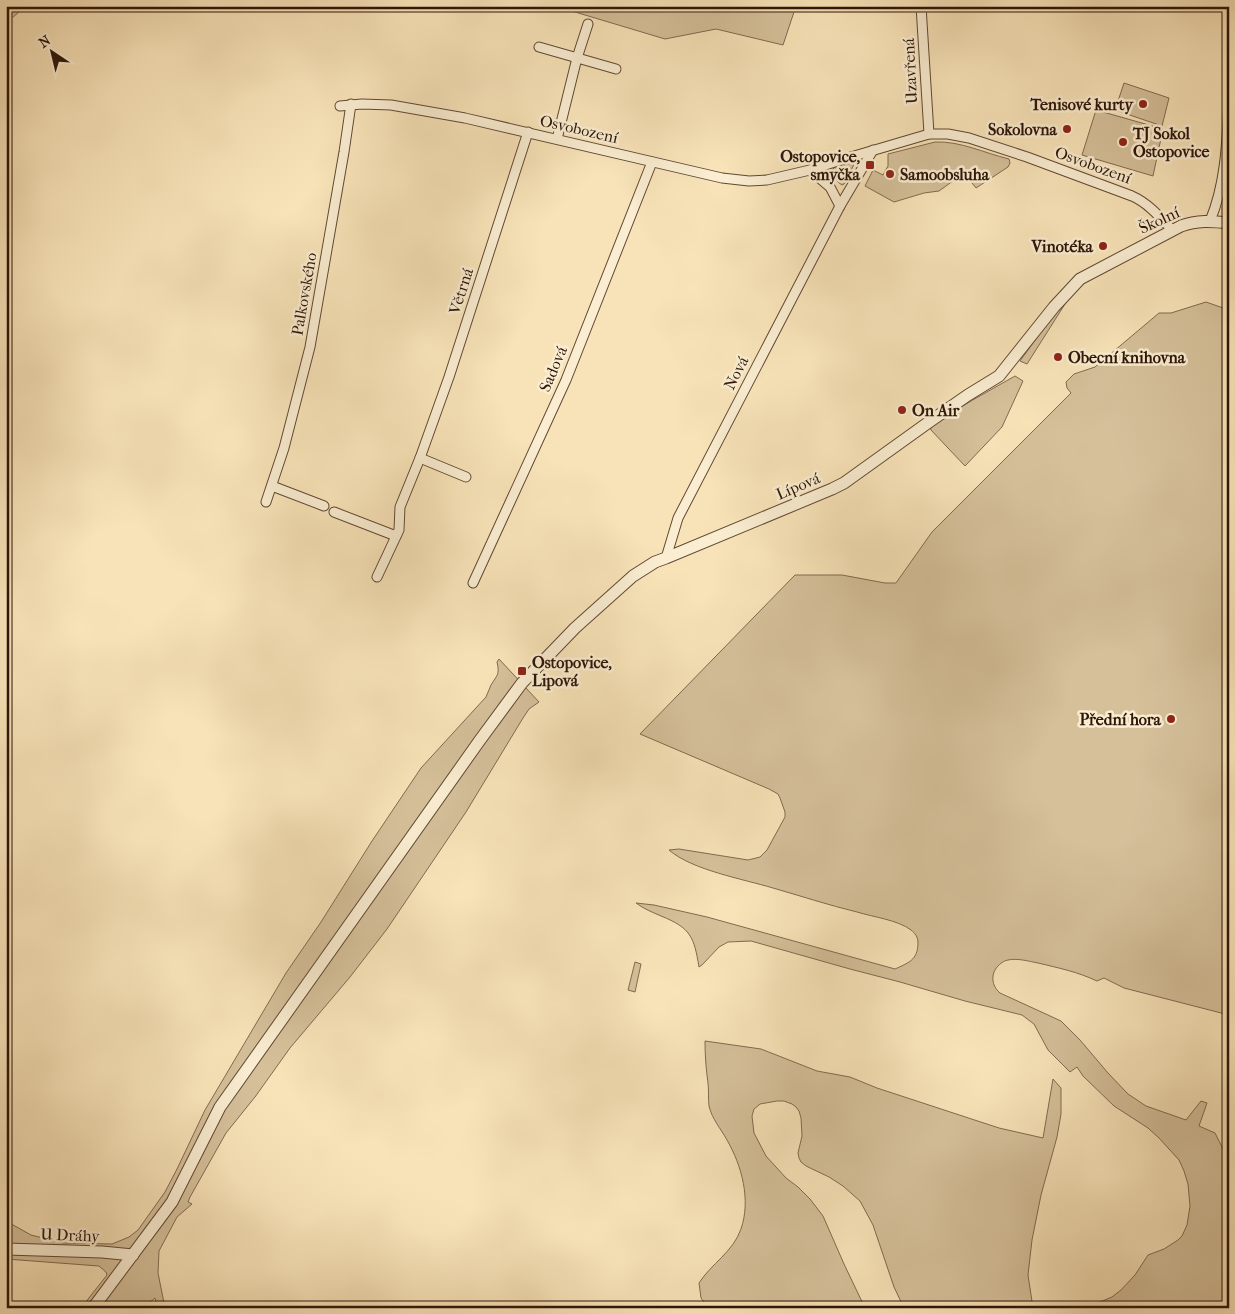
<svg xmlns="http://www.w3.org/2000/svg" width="1235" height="1314" viewBox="0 0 1235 1314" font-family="'IM FELL French Canon',serif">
	<rect width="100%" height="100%" fill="#f8e3b8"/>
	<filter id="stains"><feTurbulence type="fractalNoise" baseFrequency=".004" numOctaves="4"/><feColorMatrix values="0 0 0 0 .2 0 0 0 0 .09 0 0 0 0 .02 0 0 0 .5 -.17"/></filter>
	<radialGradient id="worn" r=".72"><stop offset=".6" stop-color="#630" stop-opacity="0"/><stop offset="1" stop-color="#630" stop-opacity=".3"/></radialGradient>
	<g fill="#d5c09a" stroke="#816a50">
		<polygon points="14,6 26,6 6,23 6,12"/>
		<polygon points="555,6 796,6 783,45 716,29 665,39"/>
		<polygon points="1124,83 1169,98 1162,126 1115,110"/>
		<polygon points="1096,110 1163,129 1153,176 1082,155"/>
		<path d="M 935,142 C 961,141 984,153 1009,159 L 1010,163 L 1008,167 L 976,188 L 964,173 L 939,191 L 924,193 L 894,202 L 865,186 L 873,170 L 883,175 L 888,166 L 888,154 Z"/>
		<path d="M 855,162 L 847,179 L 844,184 L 842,185 C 837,182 832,176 832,170 L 835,167 Z"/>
		<polygon points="1065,299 1065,304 1027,364 1020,361"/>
		<path d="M 1206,302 L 1229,310 L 1229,1015 L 1124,988 L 1104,978 L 1097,981 C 1078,972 1059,968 1038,963 C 1028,961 1017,958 1008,960 C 1002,961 996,967 994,972 C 991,980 994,988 1000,993 L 1061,1021 L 1080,1040 L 1108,1073 L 1128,1094 L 1146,1106 L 1186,1120 L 1201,1101 L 1207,1103 L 1199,1126 L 1215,1133 L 1229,1161 L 1229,1308 L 1085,1308 L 1112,1297 L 1121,1290 L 1135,1275 L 1148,1255 L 1164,1249 L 1178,1240 L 1182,1236 L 1187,1225 L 1190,1206 L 1188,1184 L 1184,1171 L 1179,1160 L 1159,1138 L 1148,1128 L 1114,1106 L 1083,1076 L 1077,1067 L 1070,1072 L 1048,1050 L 1034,1024 L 1022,1015 L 965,1001 L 900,982 L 850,969 L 751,941 L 728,942 L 719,947 L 702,965 L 699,967 C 694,937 691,928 661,916 C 652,912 644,909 636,903 L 654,905 L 707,917 L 895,969 C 908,963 918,960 918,943 C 918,937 915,933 911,930 C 898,920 873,917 857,912 C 828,905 801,896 773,888 C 743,879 692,870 669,850 L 679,849 L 748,860 L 760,857 L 767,850 L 785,817 L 785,812 L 780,798 L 778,794 L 769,789 L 640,734 L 795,575 L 842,575 L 885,583 L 896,583 L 932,532 L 1071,393 L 1067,388 L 1066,382 L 1074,374 L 1095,367 L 1159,313 L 1171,313 Z"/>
		<polygon points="1015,376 1023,381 1002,427 965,466 931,430 930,426 971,401"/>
		<path d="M 499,659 L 539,702 L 529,709 L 523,718 L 466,812 L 387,929 L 350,977 L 290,1048 L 255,1097 L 226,1133 L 190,1197 L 188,1202 L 192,1204 L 177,1217 L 159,1251 L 158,1273 L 165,1308 L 158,1308 L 155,1298 L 149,1303 L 147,1308 L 81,1308 L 107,1275 L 106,1272 L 99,1266 L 6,1259 L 6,1221 L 31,1235 L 63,1243 L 112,1244 L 129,1237 L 138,1230 L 165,1192 L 177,1169 L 205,1110 L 286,973 L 321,922 L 372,841 L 421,768 L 486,697 C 488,693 489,689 491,685 C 497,675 500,675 497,662 Z"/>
		<polygon points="635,962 641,964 635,992 628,990"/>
		<path d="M 705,1041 L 761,1049 L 817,1071 L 850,1077 L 877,1088 L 999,1128 L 1043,1138 L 1053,1079 L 1061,1088 L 1061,1114 L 1057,1137 L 1041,1195 L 1032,1240 L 1028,1275 L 1033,1308 L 904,1308 L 894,1287 L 873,1225 L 860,1201 L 843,1186 L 829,1177 L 806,1166 L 801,1162 L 799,1158 L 798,1153 L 802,1136 L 801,1118 L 799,1111 L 796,1107 L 792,1104 L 784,1101 L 777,1101 L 760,1104 L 754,1109 L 752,1116 L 754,1133 L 766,1156 L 786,1178 L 798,1187 L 810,1199 L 823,1216 L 844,1264 L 865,1308 L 708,1308 L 701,1298 L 699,1283 C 711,1264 733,1252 741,1229 C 751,1200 742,1166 727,1140 C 721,1129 712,1119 709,1106 C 708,1099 709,1091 708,1083 C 706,1069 705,1055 705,1041 Z"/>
	</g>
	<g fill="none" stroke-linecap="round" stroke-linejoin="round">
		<g stroke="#604833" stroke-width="11">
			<g id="minor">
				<polyline points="921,6 929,134"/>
				<polyline points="539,47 616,69"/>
				<path d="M 340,106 L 362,104 L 391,105 L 465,118 L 722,178 L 749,181 L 767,180 L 810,170 L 844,159 L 929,134 L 948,134 L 969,138 L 1027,157 L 1132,196 C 1148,203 1160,217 1172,230"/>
				<polyline points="557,139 577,58 588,24"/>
				<polyline points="810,170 830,187 840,206"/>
				<path d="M 1210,221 C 1226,183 1227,141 1229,101"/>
				<polyline points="420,458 466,477"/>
				<polyline points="272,486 324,506"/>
				<polyline points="266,502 284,448 310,347 344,152 351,104"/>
				<polyline points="334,512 396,536"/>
				<polyline points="666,558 678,518 840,206 873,150"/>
				<polyline points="377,577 399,530 400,507 420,458 449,377 528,132"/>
				<polyline points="473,583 566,380 652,162"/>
			</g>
		</g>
		<g stroke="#604833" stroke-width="13">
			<g id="tertiary">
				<polyline points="6,1249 102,1252 133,1255"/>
				<path d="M 93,1308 L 172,1202 L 220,1107 L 480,740 L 522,683 L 575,628 L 633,576 L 655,562 L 666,558 L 832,489 L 844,483 L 929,422 L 968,395 L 999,376 L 1054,307 L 1080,279 L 1181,226 C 1197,220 1212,221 1229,223"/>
			</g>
		</g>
		<use href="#minor" stroke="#faedd1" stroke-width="9"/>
		<use href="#tertiary" stroke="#faedd1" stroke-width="11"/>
	</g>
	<g fill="#8f2418" stroke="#faedd1" stroke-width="2">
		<circle cx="1143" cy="104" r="5"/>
		<circle cx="1067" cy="129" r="5"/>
		<circle cx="1123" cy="142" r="5"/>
		<rect x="865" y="160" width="10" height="10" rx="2.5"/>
		<circle cx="890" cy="174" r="5"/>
		<circle cx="1103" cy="246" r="5"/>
		<circle cx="1058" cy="357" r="5"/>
		<circle cx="902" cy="410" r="5"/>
		<rect x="517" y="666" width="10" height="10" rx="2.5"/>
		<circle cx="1171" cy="719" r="5"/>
	</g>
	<g text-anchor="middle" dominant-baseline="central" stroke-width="5" stroke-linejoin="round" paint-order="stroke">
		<g font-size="16" fill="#2d1507" stroke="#faedd1">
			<text transform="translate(910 71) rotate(-93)">Uzavřená</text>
			<text transform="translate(579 129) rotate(13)">Osvobození</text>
			<text transform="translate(1093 165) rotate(20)">Osvobození</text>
			<text transform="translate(1159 220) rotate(-25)">Školní</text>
			<text transform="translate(461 291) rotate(-72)">Větrná</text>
			<text transform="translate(304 294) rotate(-80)">Palkovského</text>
			<text transform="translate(553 369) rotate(-67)">Sadová</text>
			<text transform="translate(736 373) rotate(-63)">Nová</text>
			<text transform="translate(798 486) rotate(-23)">Lípová</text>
			<text transform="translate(70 1235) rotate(2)">U Dráhy</text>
		</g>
		<g font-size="16" font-weight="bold" fill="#2d1507" stroke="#faedd1" text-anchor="end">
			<text x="1133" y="104">Tenisové kurty</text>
			<text x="1057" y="129">Sokolovna</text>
			<text x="1133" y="133" text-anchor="start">TJ Sokol<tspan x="1133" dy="18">Ostopovice</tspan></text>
			<text x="860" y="156">Ostopovice,<tspan x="860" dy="18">smyčka</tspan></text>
			<text x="900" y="174" text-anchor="start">Samoobsluha</text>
			<text x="1093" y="246">Vinotéka</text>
			<text x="1068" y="357" text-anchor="start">Obecní knihovna</text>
			<text x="912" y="410" text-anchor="start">On Air</text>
			<text x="532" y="662" text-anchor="start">Ostopovice,<tspan x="532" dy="18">Lipová</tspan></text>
			<text x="1161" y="719">Přední hora</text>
		</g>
	</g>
	<rect width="1235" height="1314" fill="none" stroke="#f8e3b8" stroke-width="25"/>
	<rect x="8" y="8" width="1220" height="1299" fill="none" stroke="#2d1507" stroke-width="2.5"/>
	<rect x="12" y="12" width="1210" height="1289" fill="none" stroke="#2d1507"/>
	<g transform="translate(52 52) rotate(325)" stroke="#faedd1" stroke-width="4" paint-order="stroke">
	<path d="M0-4L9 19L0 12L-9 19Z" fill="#2d1507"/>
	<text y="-8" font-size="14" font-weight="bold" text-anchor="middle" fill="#2d1507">N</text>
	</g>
	<rect width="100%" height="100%" filter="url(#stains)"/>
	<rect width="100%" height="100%" fill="url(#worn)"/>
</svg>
